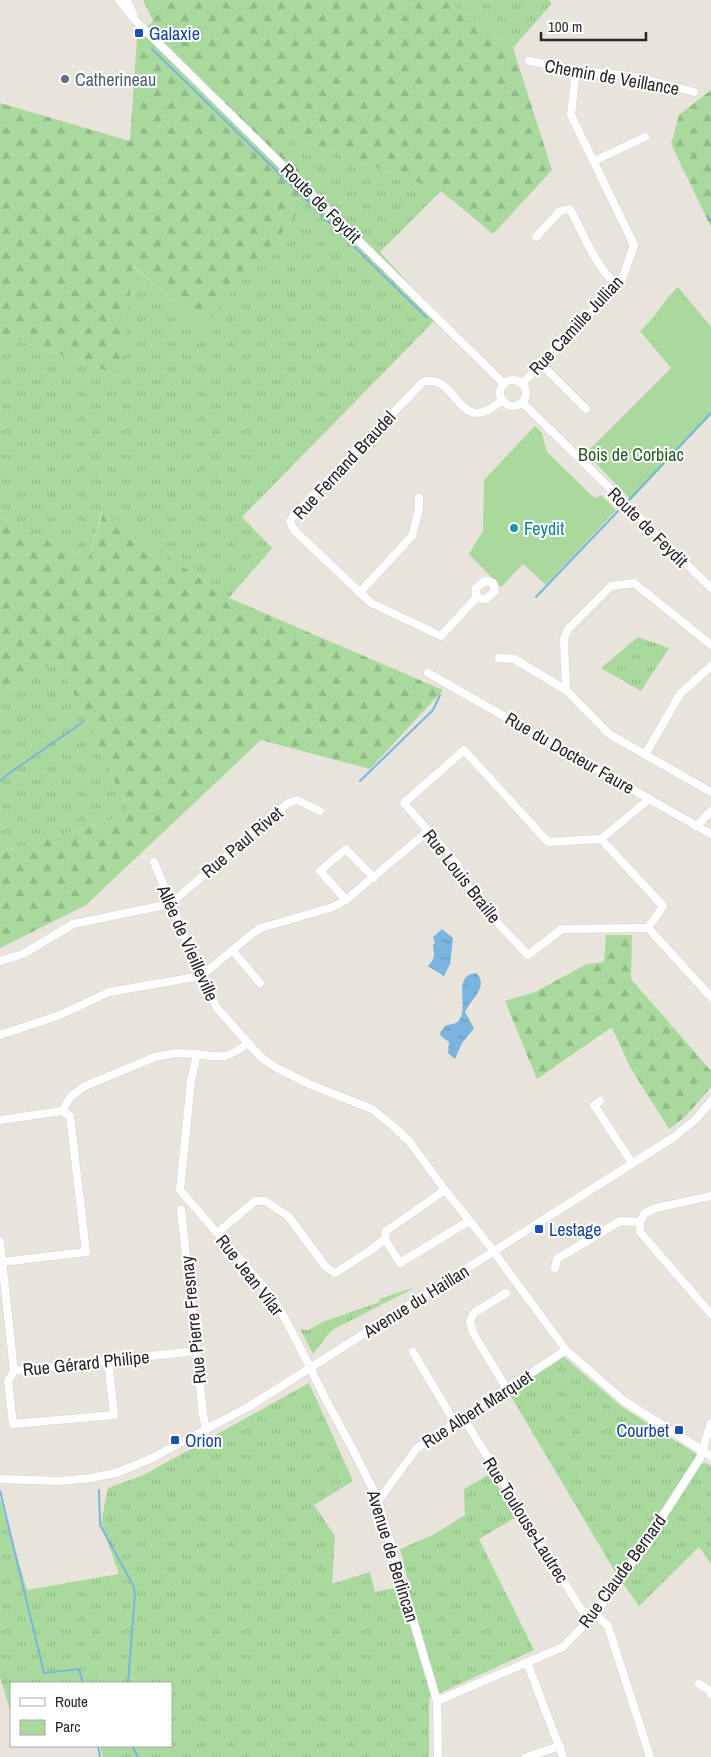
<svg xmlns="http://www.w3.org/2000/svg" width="711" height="1757" viewBox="0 0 711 1757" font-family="'Archivo Narrow',sans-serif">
	<defs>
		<pattern id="grass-tufts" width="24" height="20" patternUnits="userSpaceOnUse" patternTransform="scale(1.25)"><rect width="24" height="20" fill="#a9d99d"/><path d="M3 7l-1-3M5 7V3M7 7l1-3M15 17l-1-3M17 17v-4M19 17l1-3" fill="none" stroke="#91ba87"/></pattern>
		<pattern id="forest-firs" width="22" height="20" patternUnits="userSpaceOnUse" patternTransform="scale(1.25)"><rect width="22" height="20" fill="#a9d99d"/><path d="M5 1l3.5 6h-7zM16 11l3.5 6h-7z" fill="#91ba87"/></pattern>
		<pattern id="water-ripples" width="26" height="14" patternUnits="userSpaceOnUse" patternTransform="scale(1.25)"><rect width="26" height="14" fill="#79b5df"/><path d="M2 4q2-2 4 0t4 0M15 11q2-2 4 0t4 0" fill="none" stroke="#6393b5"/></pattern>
	</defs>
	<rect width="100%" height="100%" fill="#e8e4db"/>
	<g fill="url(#grass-tufts)">
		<polygon points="446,0 548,0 552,3 513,48"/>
		<polygon points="286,135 441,191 380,252 439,316 242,517 272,548 229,598 102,512 88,559 0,518 0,334 120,376 132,266 204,325"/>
		<polygon points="638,637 669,648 641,691 601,668"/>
		<polygon points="58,660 130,814 0,853 0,696"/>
		<polygon points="416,1287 334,1329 330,1332 313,1354 300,1329 308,1330 325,1321 380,1302 379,1299"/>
		<polygon points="563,1356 622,1407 698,1455 617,1575 509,1393"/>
		<polygon points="309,1383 353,1481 314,1505 335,1536 332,1584 370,1572 375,1592 409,1585 400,1549 433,1535 465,1515 464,1489 490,1474 518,1516 479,1539 534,1650 429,1698 429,1757 103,1757 100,1746 171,1746 171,1683 11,1683 11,1713 0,1677 0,1499 27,1590 119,1574 101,1523 108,1488 144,1475"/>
		<polygon points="706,1463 711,1466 711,1564 699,1547 639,1606 622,1582 652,1545 669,1511 701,1464"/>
	</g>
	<g fill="url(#forest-firs)">
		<polygon points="143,0 446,0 513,48 552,170 493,234 441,191 286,135 315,193 204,325 133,266 121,376 0,334 0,103 130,141 137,37 153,21"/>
		<polygon points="711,90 711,227 671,144 679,115"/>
		<polygon points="103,512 229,598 443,690 370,769 261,740 86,905 0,948 0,853 130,814 58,660 0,696 0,518 88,559"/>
		<polygon points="606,935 632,935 631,979 711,1071 711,1087 685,1117 669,1129 630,1067 612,1027 537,1079 505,1001 535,992 587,964 604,962"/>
	</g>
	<g fill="#a9d99d">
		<path d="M 678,287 L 711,327 L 711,415 L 631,500 L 586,453 L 671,368 L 640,331 C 655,319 663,300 678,287 Z"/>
		<polygon points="535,426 542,433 547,452 593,497 596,498 601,495 616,510 546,585 523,564 501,587 469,554 483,531 484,480"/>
	</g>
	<g fill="url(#water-ripples)">
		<path d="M 442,929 L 453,938 L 450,964 L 444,976 L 428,966 C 436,958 434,954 433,944 L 435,943 L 433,937 Z"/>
		<path d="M 476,973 C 490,986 470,1000 465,1012 L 474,1028 L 462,1043 L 455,1059 L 448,1053 L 449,1042 L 441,1036 L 440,1033 L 445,1026 C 448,1024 452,1025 456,1023 C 473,1011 449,976 476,973 Z"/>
	</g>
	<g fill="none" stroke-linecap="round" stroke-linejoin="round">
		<g stroke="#79b5df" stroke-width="2">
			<polyline points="152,49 426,317"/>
			<polyline points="708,220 711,218"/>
			<polyline points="628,501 711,413"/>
			<polyline points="536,597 618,511"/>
			<polyline points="0,781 11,772 83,722"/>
			<polyline points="360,781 433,710 440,695"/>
			<polyline points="99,1490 100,1525 133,1585 135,1593 128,1683"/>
			<polyline points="0,1491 44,1673 79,1669 83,1683"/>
			<polyline points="98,1746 100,1757"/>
			<polyline points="132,1746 138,1757"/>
		</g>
		<g stroke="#d0d1df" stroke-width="9">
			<g id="minor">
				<polyline points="119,0 134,19 504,384"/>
				<polyline points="127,0 133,14"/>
				<polyline points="529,61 576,70 637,77 694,92"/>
				<polyline points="594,161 645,137"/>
				<path d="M 536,237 L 560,211 L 570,209 C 582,231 597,270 617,285"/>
				<polyline points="541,364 586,409"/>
				<circle cx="513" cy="393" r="13"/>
				<polyline points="522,384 617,285 623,277 634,245 571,115 576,70"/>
				<polyline points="522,402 711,588"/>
				<polyline points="360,592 412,536 419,509 419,498"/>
				<path d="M 476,598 L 486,599 L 495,591 L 493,583 L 485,581 L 476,588 L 476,598 L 441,636 L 371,603 L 294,530 L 290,521 L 295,514 L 423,382 C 458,371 457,441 502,400"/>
				<polyline points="499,658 514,659 566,690 609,734 711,792"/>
				<polyline points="428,673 711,834"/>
				<polyline points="566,690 564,639 568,629 611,586 634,583 711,645"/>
				<polyline points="645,755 680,694 711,666"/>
				<polyline points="697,826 711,811"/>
				<polyline points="601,839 663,906 648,928 711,997"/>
				<polyline points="154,862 201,976 217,1008 248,1043 262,1058 275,1067 311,1085 372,1109 393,1126 409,1141 445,1190 485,1240 566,1350 624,1401 711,1456"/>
				<polyline points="346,900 320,871 346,849 374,878"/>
				<polyline points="648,928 562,929 528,955 474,898 457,864 404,803 464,750 548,842 601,839 649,799"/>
				<polyline points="233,951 260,983"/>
				<polyline points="0,961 23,954 73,924 170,904 288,803 297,800 320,811"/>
				<polyline points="0,1035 60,1015 109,992 201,976 253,933 261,928 333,907 346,900 428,831"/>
				<path d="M 248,1043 C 228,1059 222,1058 197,1054 L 191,1081 L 180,1190 L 269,1293 C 291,1326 307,1362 325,1398 C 343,1432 363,1466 378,1501 L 437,1701 L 438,1757"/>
				<polyline points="600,1101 594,1105 632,1163"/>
				<polyline points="62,1111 71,1096 85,1086 155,1057 176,1053 197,1054"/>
				<polyline points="0,1120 62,1111"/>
				<polyline points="445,1190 386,1231 385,1239 400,1263 469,1221"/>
				<polyline points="181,1210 203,1414 206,1430"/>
				<polyline points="640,1222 645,1213 656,1208 711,1196"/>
				<polyline points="217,1233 255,1201 265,1201 288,1216 326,1267 335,1273 371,1250 385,1239"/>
				<polyline points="0,1242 14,1371 196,1351"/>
				<polyline points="2,1262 86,1252 70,1116 62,1111"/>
				<polyline points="555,1268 557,1259 620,1221 640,1222 640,1232 711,1314"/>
				<polyline points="506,1293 474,1313 470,1321 473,1333 507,1389"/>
				<polyline points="413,1352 455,1423"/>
				<polyline points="14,1371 8,1381 13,1424 114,1415 108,1361"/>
				<polyline points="463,1417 582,1611 595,1614 608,1626 650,1757"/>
				<polyline points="0,1479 60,1481 91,1478 116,1473 150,1459 250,1406 674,1137 696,1119 711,1101"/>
				<polyline points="378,1501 417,1448 566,1350"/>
				<polyline points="527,1662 563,1757"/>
				<polyline points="699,1684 709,1690 711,1694"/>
				<polyline points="437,1701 563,1647 595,1614 643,1547 700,1458 711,1423"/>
				<polyline points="526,1757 560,1746"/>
			</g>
		</g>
		<use href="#minor" stroke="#fff" stroke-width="8"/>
	</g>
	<g fill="#1a4fb4" stroke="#fff" stroke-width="2">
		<rect x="134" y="28" width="10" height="10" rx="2.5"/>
		<rect x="534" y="1224" width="10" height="10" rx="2.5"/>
		<rect x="674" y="1425" width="10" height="10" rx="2.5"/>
		<rect x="170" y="1435" width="10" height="10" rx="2.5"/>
	</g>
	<circle fill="#5c6f8a" stroke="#fff" stroke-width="2" cx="65" cy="79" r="5"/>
	<circle fill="#0f9aa8" stroke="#fff" stroke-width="2" cx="514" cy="528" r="5"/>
	<g text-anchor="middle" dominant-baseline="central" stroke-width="4" stroke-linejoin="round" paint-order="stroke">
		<g font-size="18" fill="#164399" stroke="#fff" text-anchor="start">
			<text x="149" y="33">Galaxie</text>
			<text x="549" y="1229">Lestage</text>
			<text x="669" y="1430" text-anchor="end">Courbet</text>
			<text x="185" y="1440">Orion</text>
		</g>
		<g font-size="18" fill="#272727" stroke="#fff">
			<text transform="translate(612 77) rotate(10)">Chemin de Veillance</text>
			<text transform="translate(321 203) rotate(45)">Route de Feydit</text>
			<text transform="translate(576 325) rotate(-47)">Rue Camille Jullian</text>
			<text transform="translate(344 465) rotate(-47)">Rue Fernand Braudel</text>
			<text transform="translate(648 527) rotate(45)">Route de Feydit</text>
			<text transform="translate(570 753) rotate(30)">Rue du Docteur Faure</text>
			<text transform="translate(242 842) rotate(-40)">Rue Paul Rivet</text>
			<text transform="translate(462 876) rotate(52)">Rue Louis Braille</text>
			<text transform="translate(188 943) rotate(66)">Allée de Vieilleville</text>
			<text transform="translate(250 1275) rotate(52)">Rue Jean Vilar</text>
			<text transform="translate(416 1301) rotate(-32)">Avenue du Haillan</text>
			<text transform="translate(193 1320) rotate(-96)">Rue Pierre Fresnay</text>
			<text transform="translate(86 1363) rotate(-6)">Rue Gérard Philipe</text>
			<text transform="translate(477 1409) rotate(-33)">Rue Albert Marquet</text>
			<text transform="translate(526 1520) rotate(58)">Rue Toulouse-Lautrec</text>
			<text transform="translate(393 1556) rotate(73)">Avenue de Berlincan</text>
			<text transform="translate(622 1571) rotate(-54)">Rue Claude Bernard</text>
		</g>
		<g font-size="18" fill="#4e5e75" stroke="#fff" text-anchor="start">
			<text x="75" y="79">Catherineau</text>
		</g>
		<g font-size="18" fill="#255a21" stroke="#fff">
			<text x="631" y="454">Bois de Corbiac</text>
		</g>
		<g font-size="18" fill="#0d838f" stroke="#fff" text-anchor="start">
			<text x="524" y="528">Feydit</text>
		</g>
	</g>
	<rect x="10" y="1682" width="162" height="65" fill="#ffffff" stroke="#a9a9a9"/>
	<rect x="20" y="1698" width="25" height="8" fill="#ffffff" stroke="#a9a9a9"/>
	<text x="55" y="1707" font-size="15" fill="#272727">Route</text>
	<rect x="20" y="1720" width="25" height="15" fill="#a9d99d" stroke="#a9a9a9"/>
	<text x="55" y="1732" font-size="15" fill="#272727">Parc</text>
	<path d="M541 32v8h105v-8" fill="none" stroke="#272727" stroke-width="2.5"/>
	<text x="548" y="32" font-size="15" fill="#272727" stroke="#ffffff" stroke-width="4" paint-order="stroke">100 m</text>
</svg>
